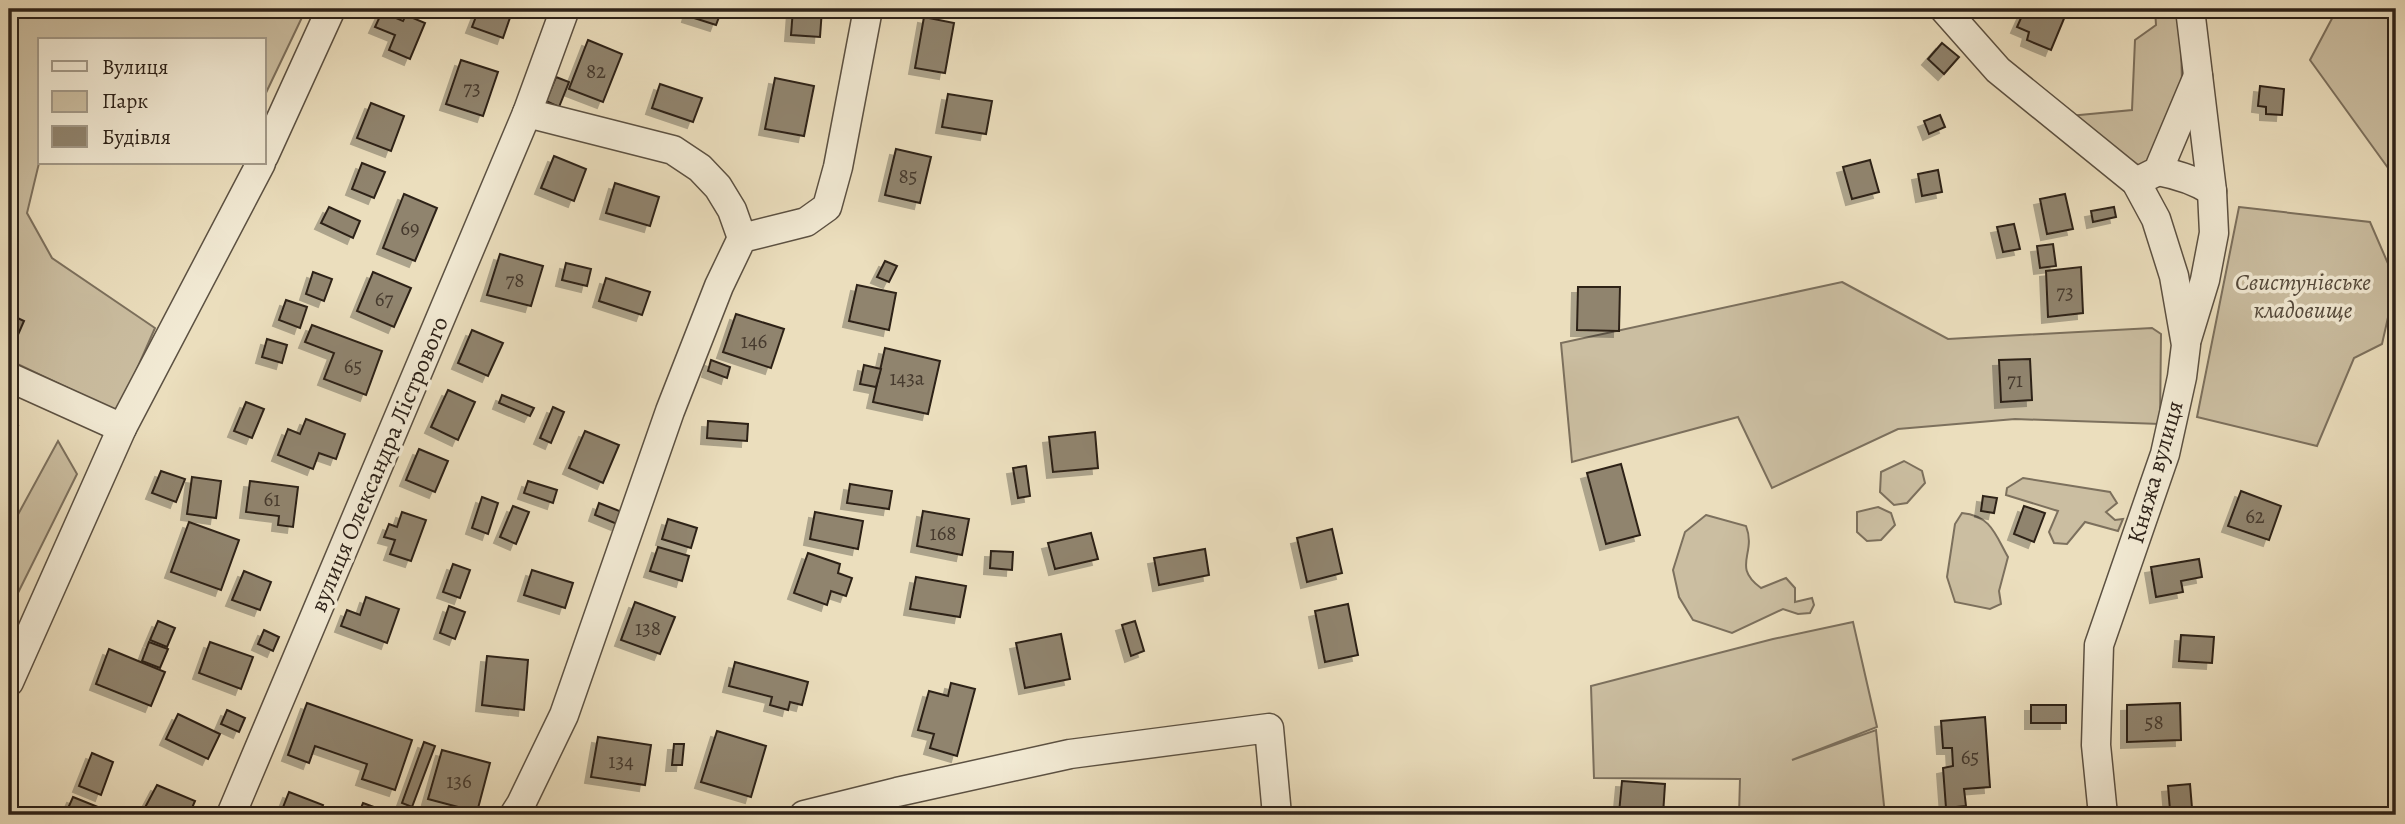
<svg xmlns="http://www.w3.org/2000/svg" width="2405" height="824" viewBox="0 0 2405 824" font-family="Alegreya,serif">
	<defs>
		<filter id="shadow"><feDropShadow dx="-6" dy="6" stdDeviation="0" flood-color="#0004"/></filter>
	</defs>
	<rect width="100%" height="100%" fill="#ebdebd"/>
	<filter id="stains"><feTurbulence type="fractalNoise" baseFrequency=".00286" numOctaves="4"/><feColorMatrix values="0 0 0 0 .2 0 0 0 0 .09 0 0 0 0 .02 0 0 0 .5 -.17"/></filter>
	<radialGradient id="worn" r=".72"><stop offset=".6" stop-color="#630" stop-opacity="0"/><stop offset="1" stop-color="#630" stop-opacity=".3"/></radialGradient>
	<g fill="#cbbea1" stroke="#7c705d" stroke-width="2">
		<polygon points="9,9 306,9 264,97 264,40 40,40 40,159 27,213 52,258 155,328 118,412 9,360"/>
		<polygon points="2155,9 2180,9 2182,81 2153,160 2140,167 2069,116 2132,110 2135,40 2156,25"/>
		<polygon points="2337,9 2396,9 2396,179 2310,60"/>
		<polygon points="2239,207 2370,222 2396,282 2382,344 2354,358 2317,446 2197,417"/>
		<polygon points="1842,282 1948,339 2152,328 2161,334 2160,424 2015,419 1898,429 1772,488 1738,417 1572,462 1561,343"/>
		<polygon points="58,441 77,474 9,611 9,531"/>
		<polygon points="1904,461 1922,471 1925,483 1907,503 1894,505 1880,492 1881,472"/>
		<polygon points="2023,478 2110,492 2117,503 2106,512 2115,520 2123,519 2118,531 2085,522 2067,544 2054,543 2049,532 2058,511 2006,495 2007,488"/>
		<polygon points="1878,507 1891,513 1895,525 1881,540 1867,541 1857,532 1857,512"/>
		<path d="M 1962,513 C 1991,516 1995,534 2008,557 L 1999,591 L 2001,604 L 1990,609 L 1955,602 L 1947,577 L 1955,524 Z"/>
		<path d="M 1706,515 L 1746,526 C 1757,554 1731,566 1761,588 L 1786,578 L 1795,588 L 1795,602 L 1812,598 L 1814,605 L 1810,613 L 1798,614 L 1783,609 L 1732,633 L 1693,620 L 1679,597 L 1673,570 L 1685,532 Z"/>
		<polygon points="1853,622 1877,727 1792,760 1876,730 1885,815 1739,815 1740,779 1594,778 1591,686 1773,639"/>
	</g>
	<g fill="#90846e" stroke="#2d2219" stroke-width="2" filter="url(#shadow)">
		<polygon points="479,9 513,9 503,38 472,27"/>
		<polygon points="690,9 722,9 716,25 688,16"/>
		<polygon points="793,9 822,9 820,37 791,35"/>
		<polygon points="2025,9 2068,9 2051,50 2027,40 2029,32 2017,27"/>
		<polygon points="382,12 403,21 406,15 425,23 410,59 389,50 395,35 375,27"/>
		<polygon points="924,17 954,23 945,73 915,68"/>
		<polygon points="588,40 622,54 603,102 569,89"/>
		<polygon points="1942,43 1959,57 1944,74 1928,59"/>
		<polygon points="461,60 498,72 483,116 446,104"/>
		<polygon points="556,77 569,82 559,107 546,101"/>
		<polygon points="775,78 814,86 804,136 765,129"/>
		<polygon points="660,84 702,98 693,122 652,108"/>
		<polygon points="2260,86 2284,89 2282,115 2266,114 2266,107 2258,106"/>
		<polygon points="948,94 992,101 986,134 942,127"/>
		<polygon points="371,103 404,116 391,151 357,138"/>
		<polygon points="1940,115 1945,127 1929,134 1924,121"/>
		<polygon points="896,149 931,157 920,203 885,195"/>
		<polygon points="554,156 586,169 574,201 541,188"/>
		<polygon points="1870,160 1879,192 1852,199 1843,167"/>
		<polygon points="362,163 385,172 374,198 352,189"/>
		<polygon points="1938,170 1942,192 1922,196 1918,174"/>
		<polygon points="615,183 659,197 650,226 606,213"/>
		<polygon points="404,194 437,208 415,261 383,248"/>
		<polygon points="2065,194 2073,229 2047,234 2040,199"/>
		<polygon points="329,207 360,221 353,238 321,223"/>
		<polygon points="2114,207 2116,217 2093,222 2091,211"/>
		<polygon points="2014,224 2020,249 2003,252 1997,227"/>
		<polygon points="2053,244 2056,266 2040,268 2037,246"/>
		<polygon points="500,254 543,266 531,306 487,295"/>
		<polygon points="885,261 897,266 889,282 877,277"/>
		<polygon points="566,263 591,269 587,286 562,280"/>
		<polygon points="2081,267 2083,313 2048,317 2046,271"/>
		<polygon points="313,272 332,279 324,301 306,294"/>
		<polygon points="373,272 411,288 394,327 357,311"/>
		<polygon points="606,278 650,292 642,315 599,301"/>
		<polygon points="857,285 896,293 889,330 849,321"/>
		<polygon points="1578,287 1620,287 1619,331 1577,330"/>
		<polygon points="286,300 307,307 300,328 279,320"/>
		<polygon points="9,314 24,321 10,353 9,352"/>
		<polygon points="736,314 784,329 771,368 723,352"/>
		<polygon points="312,325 382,351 366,395 324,379 334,353 305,342"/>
		<polygon points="472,330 503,343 488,376 458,363"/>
		<polygon points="267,339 287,345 282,363 262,357"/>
		<polygon points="885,348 940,361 928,414 873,402"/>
		<polygon points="2030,359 2032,400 2001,402 1999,360"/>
		<polygon points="711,360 730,367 727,378 708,371"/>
		<polygon points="864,365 881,369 876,387 860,384"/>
		<polygon points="448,390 475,402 458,440 431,427"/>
		<polygon points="502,395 534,408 530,416 499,403"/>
		<polygon points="246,402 264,409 252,438 234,431"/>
		<polygon points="553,407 564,412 551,443 540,438"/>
		<polygon points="306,419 345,434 336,459 319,453 313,469 278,455 288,429 300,434"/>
		<polygon points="708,421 748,424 747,441 707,438"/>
		<polygon points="9,422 18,426 9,446"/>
		<polygon points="585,431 619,445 603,483 569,468"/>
		<polygon points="1095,432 1098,468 1053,472 1049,437"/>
		<polygon points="419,449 448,461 435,492 406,480"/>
		<polygon points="1621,464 1640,535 1606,544 1587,473"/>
		<polygon points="1026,466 1030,496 1018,498 1013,468"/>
		<polygon points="161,471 185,479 176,502 152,493"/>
		<polygon points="192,477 221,481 216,518 187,514"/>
		<polygon points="250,481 298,487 293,527 278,525 279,516 246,512"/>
		<polygon points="528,481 557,490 553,503 524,493"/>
		<polygon points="850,484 892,491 889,509 847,503"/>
		<polygon points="2241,491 2281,506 2269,540 2228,526"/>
		<polygon points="1983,496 1997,498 1994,513 1981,511"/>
		<polygon points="482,497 498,503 488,534 472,528"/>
		<polygon points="599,503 622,512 617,524 595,515"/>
		<polygon points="513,506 529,512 516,544 500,537"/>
		<polygon points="2024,506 2045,513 2034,542 2014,534"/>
		<polygon points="923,511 969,519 962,555 917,546"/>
		<polygon points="402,512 426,520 411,561 390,554 395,540 384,537 389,524 397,527"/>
		<polygon points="815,512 863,521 858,549 810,539"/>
		<polygon points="668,519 697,528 691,548 662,539"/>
		<polygon points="189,522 239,540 221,590 171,572"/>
		<polygon points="1332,529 1342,573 1307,582 1297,538"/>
		<polygon points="1091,533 1098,559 1055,569 1048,543"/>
		<polygon points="658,547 689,556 682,581 650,571"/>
		<polygon points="1205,549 1209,575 1159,585 1154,558"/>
		<polygon points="991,551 1013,552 1012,570 990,568"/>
		<polygon points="808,553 840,564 838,573 852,578 846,596 831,591 827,605 794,593"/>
		<polygon points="2199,559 2202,577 2181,581 2183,592 2156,597 2151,567"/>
		<polygon points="453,564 470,570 460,598 443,592"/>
		<polygon points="532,570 573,583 565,608 524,595"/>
		<polygon points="244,571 271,582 260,610 232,600"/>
		<polygon points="916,577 966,586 960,617 910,609"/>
		<polygon points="366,597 399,609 387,643 341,626 347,610 360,615"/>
		<polygon points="635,602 675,617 660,654 621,640"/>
		<polygon points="1348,604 1358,655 1325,662 1315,611"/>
		<polygon points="449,606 465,612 455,639 440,633"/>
		<polygon points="158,621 175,628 167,647 150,640"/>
		<polygon points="1135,621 1144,651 1131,656 1122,625"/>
		<polygon points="264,630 279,637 273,651 258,644"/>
		<polygon points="1061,634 1070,679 1025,688 1016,643"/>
		<polygon points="2181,635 2214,637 2212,663 2179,661"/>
		<polygon points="149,642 168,649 160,668 142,661"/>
		<polygon points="210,642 253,657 241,689 199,673"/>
		<polygon points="109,649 165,672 151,706 96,684"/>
		<polygon points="487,656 528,660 524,710 482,705"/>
		<polygon points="735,662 808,682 802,705 790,702 788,710 770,705 772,697 729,686"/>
		<polygon points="951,683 975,689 957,756 930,748 934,734 918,730 929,691 948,696"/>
		<polygon points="307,703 412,740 395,790 362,779 367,764 315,746 309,763 288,755"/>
		<polygon points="2180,703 2181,740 2127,742 2127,705"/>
		<rect x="2031" y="705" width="35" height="18"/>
		<polygon points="227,710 245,718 239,732 221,724"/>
		<polygon points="178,714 220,734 208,759 166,739"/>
		<polygon points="1985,717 1990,787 1964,789 1966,806 1946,808 1943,768 1953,766 1952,748 1943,748 1941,721"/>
		<polygon points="717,731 766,746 751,797 701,782"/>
		<polygon points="598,737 651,745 645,785 591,777"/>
		<polygon points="424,742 435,746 412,807 402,803"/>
		<polygon points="674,744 684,744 682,765 672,765"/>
		<polygon points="442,750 490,763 477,812 428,799"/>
		<polygon points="92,753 113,762 101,795 79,786"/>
		<polygon points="1622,781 1665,784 1663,815 1619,813"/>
		<polygon points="2190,784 2192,808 2170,810 2168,786"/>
		<polygon points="157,785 195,801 189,815 141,815"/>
		<polygon points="289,792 323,805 319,815 280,815"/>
		<polygon points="73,797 103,809 100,815 65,815"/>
		<polygon points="363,803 390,813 390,815 358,815"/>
		<polygon points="1996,807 1997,815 1968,815 1967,809"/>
	</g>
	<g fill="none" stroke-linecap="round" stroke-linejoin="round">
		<g stroke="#5c5142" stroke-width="31">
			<g id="minor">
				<polyline points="1944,9 1998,70 2136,182 2156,219 2174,276 2186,345 2182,377 2165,454 2099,645 2096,745 2103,815"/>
				<polyline points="527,113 673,150 700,168 718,187 732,210 742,238"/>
				<polyline points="264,156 331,9"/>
				<path d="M 2158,171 C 2179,175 2195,180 2212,191"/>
				<polyline points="2136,182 2158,171 2198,76"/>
				<polyline points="2187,339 2205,280 2214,233 2212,191 2190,9"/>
				<polyline points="9,377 122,428"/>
				<polyline points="9,682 122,428 261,163"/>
				<polyline points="231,815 527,113 565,9"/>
				<polyline points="514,815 521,804 564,715 670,411 719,286 742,238 806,222 827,207 838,167 868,9"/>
				<polyline points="804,815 897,792 1070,754 1269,728 1277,815"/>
			</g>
		</g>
		<use href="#minor" stroke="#f2ead4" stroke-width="28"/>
	</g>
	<g text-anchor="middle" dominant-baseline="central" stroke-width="7" stroke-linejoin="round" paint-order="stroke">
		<g font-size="21" fill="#463a2e">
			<text x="596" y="71">82</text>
			<text x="472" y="88">73</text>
			<text x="908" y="176">85</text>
			<text x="410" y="228">69</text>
			<text x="515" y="280">78</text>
			<text x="2065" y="292">73</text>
			<text x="384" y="299">67</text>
			<text x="754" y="341">146</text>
			<text x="353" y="366">65</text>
			<text x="907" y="378">143а</text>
			<text x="2015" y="380">71</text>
			<text x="272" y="499">61</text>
			<text x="2255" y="516">62</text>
			<text x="943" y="533">168</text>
			<text x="648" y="628">138</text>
			<text x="2154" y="722">58</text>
			<text x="1970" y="757">65</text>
			<text x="621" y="761">134</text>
			<text x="459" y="781">136</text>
		</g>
		<g font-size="24" font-style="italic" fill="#54493b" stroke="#f2ead4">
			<text x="2303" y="282">Свистунівське<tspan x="2303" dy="28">кладовище</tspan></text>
		</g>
		<g font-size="24" fill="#2d2219" stroke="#f2ead4">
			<text transform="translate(379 464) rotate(-67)">вулиця Олександра Лістрового</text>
			<text transform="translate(2155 472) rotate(-74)">Княжа вулиця</text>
		</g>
	</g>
	<rect width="2405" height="824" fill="none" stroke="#ebdebd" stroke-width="35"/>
	<rect x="10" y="10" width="2384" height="803" fill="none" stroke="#2d2219" stroke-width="3.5"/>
	<rect x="18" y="18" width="2370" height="789" fill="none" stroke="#2d2219" stroke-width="2"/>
	<rect x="38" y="38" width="228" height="126" fill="#f2ead4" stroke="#a39a89" stroke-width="2"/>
	<rect x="52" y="61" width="35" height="10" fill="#f2ead4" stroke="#a39a89" stroke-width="2"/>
	<text x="102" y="74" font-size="21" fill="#2d2219">Вулиця</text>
	<rect x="52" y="91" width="35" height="21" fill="#cbbea1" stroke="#a39a89" stroke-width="2"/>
	<text x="102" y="108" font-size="21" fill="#2d2219">Парк</text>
	<rect x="52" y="126" width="35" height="21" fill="#90846e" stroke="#a39a89" stroke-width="2"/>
	<text x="102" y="144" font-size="21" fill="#2d2219">Будівля</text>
	<rect width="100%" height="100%" filter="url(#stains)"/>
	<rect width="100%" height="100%" fill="url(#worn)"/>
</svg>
